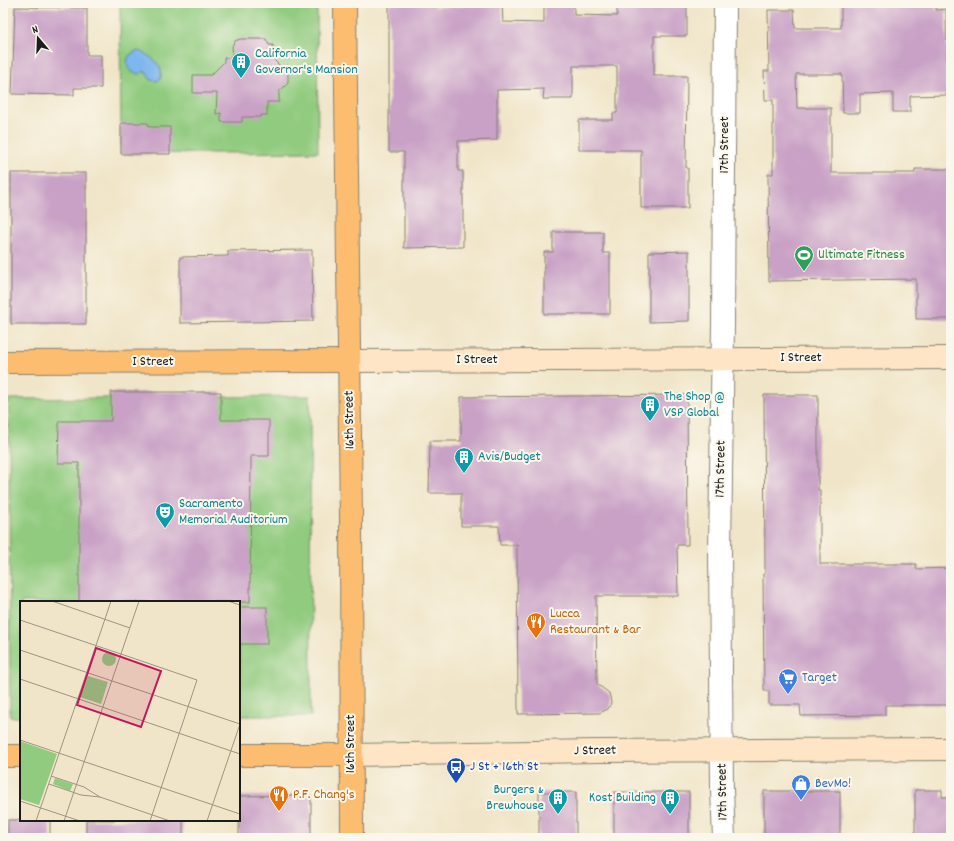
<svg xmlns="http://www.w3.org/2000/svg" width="954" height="841" viewBox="0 0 954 841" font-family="Dekko,sans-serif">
	<rect width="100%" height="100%" fill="#fbf7ec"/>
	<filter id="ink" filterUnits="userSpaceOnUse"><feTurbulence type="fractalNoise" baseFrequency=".025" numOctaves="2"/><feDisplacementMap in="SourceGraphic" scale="8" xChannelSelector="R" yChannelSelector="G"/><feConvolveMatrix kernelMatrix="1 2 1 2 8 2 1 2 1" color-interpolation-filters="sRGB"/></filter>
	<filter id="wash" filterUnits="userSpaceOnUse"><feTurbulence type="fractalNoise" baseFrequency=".012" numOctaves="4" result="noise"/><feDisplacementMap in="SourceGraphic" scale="16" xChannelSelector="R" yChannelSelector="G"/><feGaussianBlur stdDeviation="0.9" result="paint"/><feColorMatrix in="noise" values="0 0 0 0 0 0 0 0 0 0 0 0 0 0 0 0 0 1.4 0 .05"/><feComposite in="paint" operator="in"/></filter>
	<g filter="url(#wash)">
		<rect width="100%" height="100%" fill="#f0e5c8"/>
		<g fill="#91cb7f" stroke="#56744e">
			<polygon points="120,3 317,3 318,152 121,154"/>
			<polygon points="310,396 311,716 239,716 239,602 21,602 21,717 10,717 9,399"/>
		</g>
		<path fill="#7eb6ee" stroke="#4d6985" d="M 139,51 C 145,53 154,59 158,64 C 161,67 164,79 157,81 C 157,81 151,80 151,80 L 146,72 L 142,72 L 140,74 C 124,74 122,53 139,51 Z"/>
		<g id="blocks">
			<g fill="#c9a1c6">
				<polygon points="434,3 434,7 466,6 466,3 502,3 503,22 544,23 544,5 574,5 574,15 617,16 617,3 687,3 687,36 654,36 654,76 687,76 686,168 688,168 688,208 641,208 641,150 579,150 579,120 613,120 613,113 617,113 617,66 573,66 573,99 543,99 544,89 497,90 497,140 458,141 458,171 463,171 463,247 404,248 404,152 389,152 389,4"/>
				<polygon points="841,3 908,3 909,4 936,4 936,10 946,9 947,95 910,96 910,112 893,112 893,93 860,94 860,113 843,113 842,74 796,74 797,108 831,108 831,173 915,173 915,169 951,169 951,319 916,319 916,279 769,281 768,174 773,174 773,100 765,100 764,71 769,71 768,10 794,10 795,28 841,28"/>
				<polygon points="15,7 87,8 87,55 101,55 101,88 74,88 74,95 12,94"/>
				<polygon points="240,39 266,39 269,45 273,45 274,60 288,74 288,83 279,92 279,102 267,102 267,115 261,115 261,117 242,117 242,122 221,122 221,113 216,114 217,93 193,93 193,75 211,75 224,62 224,58 233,57 232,46 235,41"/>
				<polygon points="121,123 148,123 149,127 170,127 170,154 121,154"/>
				<rect x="11" y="173" width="75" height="151"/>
				<polygon points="553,232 603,232 603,253 610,253 610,314 544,314 544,252 553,252"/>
				<polygon points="312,250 313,321 180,323 180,257 228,256 228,251"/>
				<polygon points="689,251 689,321 649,322 649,252"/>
				<polygon points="111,392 221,392 221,420 269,420 269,456 251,456 250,602 79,602 79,463 58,463 59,421 111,421"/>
				<polygon points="687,395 688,545 677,545 678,596 596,596 597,684 609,693 610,697 611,703 608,709 599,713 518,714 517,545 500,545 499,526 461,526 461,493 429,493 430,441 461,441 461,397"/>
				<polygon points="764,395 818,395 818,490 820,490 820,564 916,564 916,569 951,568 951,705 885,705 885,715 801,716 800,705 769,705 769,691 764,691 763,574 765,574"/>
				<rect x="239" y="607" width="28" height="37"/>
				<polygon points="915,790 942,790 942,797 951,797 951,838 915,838"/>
				<rect x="764" y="791" width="76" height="47"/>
				<rect x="539" y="792" width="37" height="46"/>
				<rect x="614" y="792" width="75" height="46"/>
				<polygon points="311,795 311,838 239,838 239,796"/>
				<rect x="8" y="820" width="42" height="18"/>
				<rect x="86" y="820" width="97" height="18"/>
			</g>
		</g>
	</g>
	<g filter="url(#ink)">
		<use href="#blocks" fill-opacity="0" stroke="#868072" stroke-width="1"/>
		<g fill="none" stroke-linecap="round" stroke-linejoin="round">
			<g stroke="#868072" stroke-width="24">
				<polyline id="minor" points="724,838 722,790 720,553 723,324 725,3"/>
			</g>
			<g stroke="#868072" stroke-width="24">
				<g id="secondary">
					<polyline points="349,361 951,358"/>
					<polyline points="351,755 598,751 951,749"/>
				</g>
			</g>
			<g stroke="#868072" stroke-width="24">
				<g id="primary">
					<polyline points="345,3 351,519 352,838"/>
					<polyline points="3,362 349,361"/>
					<polyline points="239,755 351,755"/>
					<polyline points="3,756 21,756"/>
				</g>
			</g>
			<use href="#minor" stroke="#fff" stroke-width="22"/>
			<use href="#secondary" stroke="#fee5c5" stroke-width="22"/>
			<use href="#primary" stroke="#fcbd6f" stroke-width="22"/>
		</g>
	</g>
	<defs>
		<g id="building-pin" transform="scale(1)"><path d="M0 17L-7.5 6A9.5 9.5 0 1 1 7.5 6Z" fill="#0f9aa8" stroke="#fbf7ec"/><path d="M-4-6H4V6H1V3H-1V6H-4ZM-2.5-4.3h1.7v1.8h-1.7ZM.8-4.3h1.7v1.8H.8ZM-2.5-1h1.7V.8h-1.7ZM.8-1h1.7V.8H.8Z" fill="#fff"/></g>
		<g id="stadium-pin" transform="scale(1)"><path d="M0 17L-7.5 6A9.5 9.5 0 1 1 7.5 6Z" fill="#2e9e5b" stroke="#fbf7ec"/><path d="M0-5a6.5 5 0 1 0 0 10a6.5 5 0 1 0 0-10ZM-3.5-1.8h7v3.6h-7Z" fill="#fff"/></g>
		<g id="theatre-pin" transform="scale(1)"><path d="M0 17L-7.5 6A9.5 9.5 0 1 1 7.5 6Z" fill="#0f9aa8" stroke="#fbf7ec"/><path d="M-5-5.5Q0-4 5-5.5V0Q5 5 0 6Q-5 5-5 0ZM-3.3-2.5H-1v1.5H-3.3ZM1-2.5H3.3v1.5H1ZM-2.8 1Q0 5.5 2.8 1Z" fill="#fff"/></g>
		<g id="restaurant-pin" transform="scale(1)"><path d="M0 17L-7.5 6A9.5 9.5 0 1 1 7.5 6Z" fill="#e8710a" stroke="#fbf7ec"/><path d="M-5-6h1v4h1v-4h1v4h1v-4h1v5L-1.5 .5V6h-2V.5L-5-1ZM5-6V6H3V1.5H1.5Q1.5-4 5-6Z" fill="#fff"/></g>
		<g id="supermarket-pin" transform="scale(1)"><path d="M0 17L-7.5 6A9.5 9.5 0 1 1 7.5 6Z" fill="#3f7fe0" stroke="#fbf7ec"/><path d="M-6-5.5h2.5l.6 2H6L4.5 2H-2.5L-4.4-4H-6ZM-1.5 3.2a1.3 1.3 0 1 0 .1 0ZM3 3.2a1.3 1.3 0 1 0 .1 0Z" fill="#fff"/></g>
		<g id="bus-pin" transform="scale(1)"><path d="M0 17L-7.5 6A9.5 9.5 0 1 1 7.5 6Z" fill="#1a4fb4" stroke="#fbf7ec"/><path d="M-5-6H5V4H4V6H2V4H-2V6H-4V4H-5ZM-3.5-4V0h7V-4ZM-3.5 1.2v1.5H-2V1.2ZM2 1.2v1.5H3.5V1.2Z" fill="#fff"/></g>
		<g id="shop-pin" transform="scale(1)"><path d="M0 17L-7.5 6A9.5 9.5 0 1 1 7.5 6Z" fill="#3f7fe0" stroke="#fbf7ec"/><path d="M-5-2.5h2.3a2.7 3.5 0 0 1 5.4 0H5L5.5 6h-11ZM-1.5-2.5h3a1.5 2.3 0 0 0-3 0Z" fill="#fff"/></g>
	</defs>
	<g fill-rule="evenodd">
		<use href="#building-pin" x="241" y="62"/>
		<use href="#stadium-pin" x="804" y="255"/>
		<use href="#building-pin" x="650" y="405"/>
		<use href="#building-pin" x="464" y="457"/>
		<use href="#theatre-pin" x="165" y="512"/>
		<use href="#restaurant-pin" x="536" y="622"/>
		<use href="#supermarket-pin" x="788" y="678"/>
		<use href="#bus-pin" x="456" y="767"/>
		<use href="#shop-pin" x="801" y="784"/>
		<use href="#restaurant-pin" x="279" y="795"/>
		<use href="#building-pin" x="558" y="798"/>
		<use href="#building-pin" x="670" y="798"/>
	</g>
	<g text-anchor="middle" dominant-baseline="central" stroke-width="4" stroke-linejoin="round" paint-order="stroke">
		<g font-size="14" fill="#0d838f" stroke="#fbf7ec" text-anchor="start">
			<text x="255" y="54">California<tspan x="255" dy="16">Governor's Mansion</tspan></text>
			<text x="664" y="397">The Shop @<tspan x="664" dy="16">VSP Global</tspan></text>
			<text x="478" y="457">Avis/Budget</text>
			<text x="179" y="504">Sacramento<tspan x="179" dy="16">Memorial Auditorium</tspan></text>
			<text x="544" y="790" text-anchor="end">Burgers &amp;<tspan x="544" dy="16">Brewhouse</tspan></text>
			<text x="656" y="798" text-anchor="end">Kost Building</text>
		</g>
		<g font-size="14" fill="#1c1c1c" stroke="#fbf7ec">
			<text transform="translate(725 145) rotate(-90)">17th Street</text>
			<text x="801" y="358">I Street</text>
			<text x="477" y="360">I Street</text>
			<text x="153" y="362">I Street</text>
			<text transform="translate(350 420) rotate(-91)">16th Street</text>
			<text transform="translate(721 469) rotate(-89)">17th Street</text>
			<text transform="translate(351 744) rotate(-90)">16th Street</text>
			<text transform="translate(595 751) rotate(-1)">J Street</text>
			<text transform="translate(723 792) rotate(-91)">17th Street</text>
		</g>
		<g font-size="14" fill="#27864d" stroke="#fbf7ec" text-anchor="start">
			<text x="818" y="255">Ultimate Fitness</text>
		</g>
		<g font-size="14" fill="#c56008" stroke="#fbf7ec" text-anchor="start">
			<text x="550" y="614">Lucca<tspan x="550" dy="16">Restaurant &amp; Bar</tspan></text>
			<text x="293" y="795">P.F. Chang's</text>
		</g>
		<g font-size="14" fill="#366cbe" stroke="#fbf7ec" text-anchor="start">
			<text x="802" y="678">Target</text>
			<text x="815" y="784">BevMo!</text>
		</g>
		<g font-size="14" fill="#164399" stroke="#fbf7ec" text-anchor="start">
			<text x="470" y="767">J St + 16th St</text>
		</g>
	</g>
	<g transform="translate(20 601)">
		<rect width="220" height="220" fill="#f0e5c8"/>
		<path d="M82 58a7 7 0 1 1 14 0a7 7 0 1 1-14 0ZM 68,75 L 88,81 L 81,103 L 60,96 ZM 0,140 L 37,153 L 19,204 L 0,198 ZM 35,177 L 53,183 L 50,190 L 33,183 Z" fill="#91cb7f"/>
		<path fill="none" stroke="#9b9583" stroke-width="1" d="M 32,0 L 110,27M 208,0 L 220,4M 85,18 L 91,0M 0,19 L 101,53M 0,49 L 220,123 L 187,220M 101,53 L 177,79 L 168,106M 0,78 L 220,153M 0,139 L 220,213M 31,175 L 64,186 L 80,196M 29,183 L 61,194 L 80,196 L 150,220M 0,200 L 60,220M 16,220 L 85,18M 44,220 L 119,0M 130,220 L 168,106"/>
		<path fill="#c2185b" fill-opacity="0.15" stroke="#c2185b" stroke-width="2" d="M 76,47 L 141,70 L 121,126 L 57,104 Z"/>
		<rect width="220" height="220" fill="none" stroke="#1c1c1c" stroke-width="2"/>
	</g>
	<rect width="954" height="841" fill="none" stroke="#fbf7ec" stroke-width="16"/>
	<g transform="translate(38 38) rotate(341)" stroke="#fbf7ec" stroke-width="3" paint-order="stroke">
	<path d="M0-3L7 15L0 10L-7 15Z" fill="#1c1c1c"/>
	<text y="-6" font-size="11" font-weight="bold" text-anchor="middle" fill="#1c1c1c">N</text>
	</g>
</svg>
